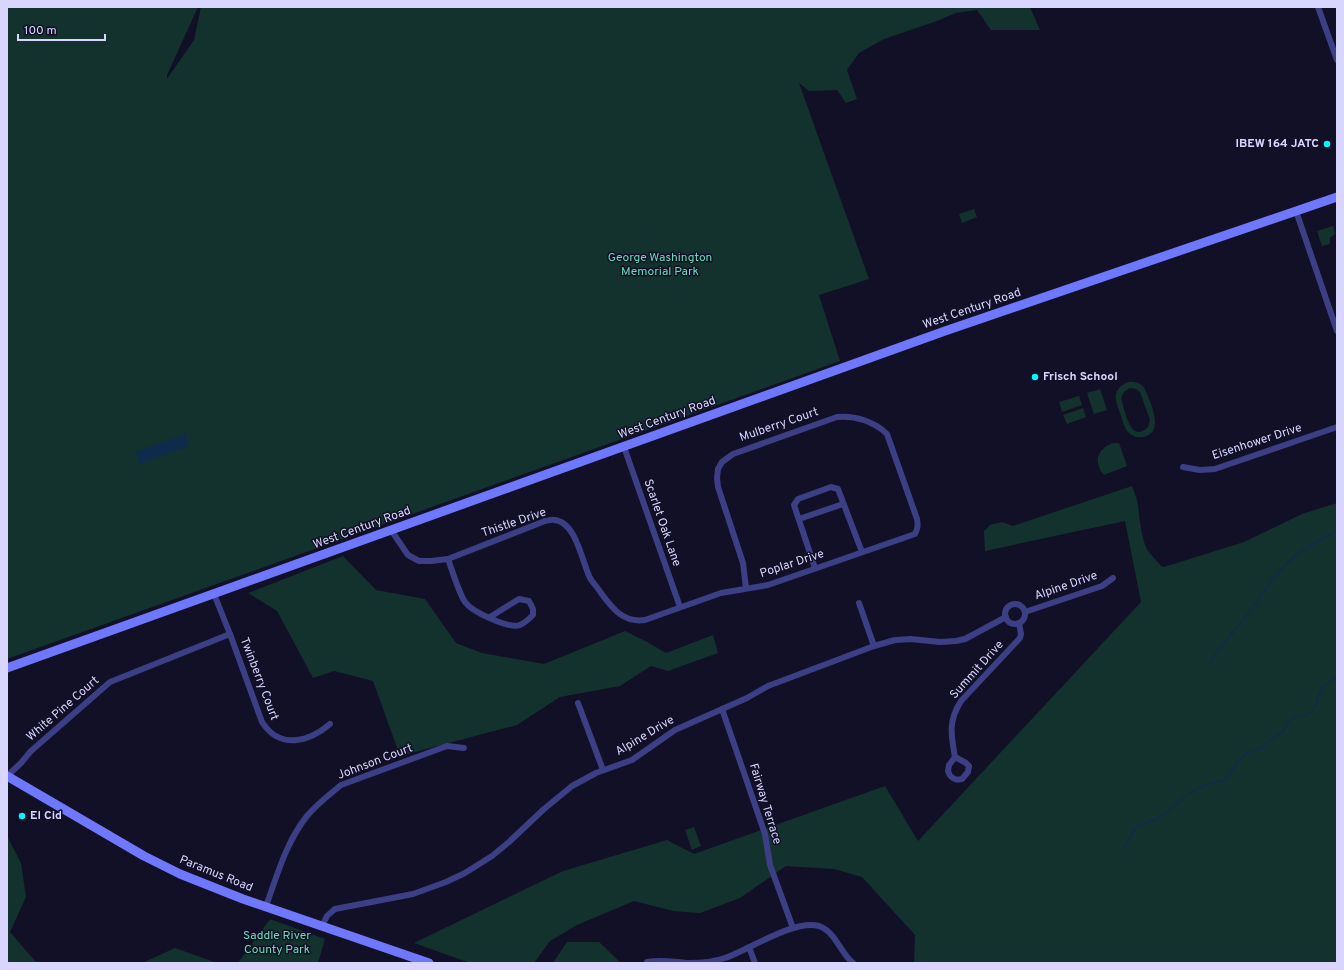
<svg xmlns="http://www.w3.org/2000/svg" width="1344" height="970" viewBox="0 0 1344 970" font-family="Overpass,sans-serif">
	<rect width="100%" height="100%" fill="#121027"/>
	<g fill="#13312d" fill-rule="evenodd">
		<polygon points="7,7 198,7 167,75 167,79 194,40 201,7 1030,7 1040,30 991,30 977,10 956,13 937,21 884,39 859,53 847,70 857,99 846,103 837,90 809,91 799,83 869,279 819,295 840,361 7,659"/>
		<polygon points="974,209 977,217 962,223 959,214"/>
		<polygon points="1333,226 1335,234 1330,238 1330,244 1322,246 1317,231"/>
		<path d="M 1128,382 C 1135,381 1141,383 1145,389 C 1150,402 1166,433 1143,437 C 1138,438 1132,436 1129,433 C 1124,428 1123,422 1121,416 C 1116,401 1110,390 1128,382 ZM 1130,388 L 1136,389 L 1140,392 L 1150,420 L 1148,427 C 1130,445 1125,410 1121,398 L 1124,392 Z"/>
		<polygon points="1100,389 1107,410 1094,414 1087,393"/>
		<polygon points="1079,396 1082,405 1062,412 1059,402"/>
		<polygon points="1083,408 1086,417 1067,424 1063,415"/>
		<path d="M 1113,443 L 1119,443 L 1127,466 L 1104,475 C 1093,462 1097,449 1113,443 Z"/>
		<path d="M 1132,486 C 1134,492 1137,498 1138,505 C 1139,516 1142,542 1148,551 C 1152,556 1157,561 1161,566 L 1164,567 L 1244,542 L 1302,514 L 1337,503 L 1337,963 L 914,963 L 915,935 L 862,877 L 834,869 L 786,866 L 740,898 L 700,913 L 673,911 L 634,901 L 577,925 L 550,941 L 534,963 L 470,963 L 414,943 L 563,871 L 667,840 L 694,854 L 885,786 L 918,841 L 1141,602 L 1125,521 L 985,551 L 984,531 L 990,525 L 1002,522 L 1013,526 Z"/>
		<polygon points="343,556 376,590 425,599 456,643 482,653 544,664 625,631 649,643 666,653 713,635 718,653 668,671 651,666 620,686 560,697 517,725 400,756 373,681 334,671 313,678 277,611 248,593"/>
		<polygon points="694,827 701,846 692,850 685,830"/>
		<polygon points="7,836 21,863 26,897 10,932 35,961 39,963 7,963"/>
		<polygon points="270,919 325,939 318,963 238,963"/>
		<polygon points="567,942 599,942 621,963 553,963"/>
		<polygon points="175,948 217,963 142,963"/>
	</g>
	<polygon fill="#0f2b4c" points="185,434 189,446 140,464 135,452"/>
	<g fill="none" stroke-linecap="round" stroke-linejoin="round">
		<g stroke="#0f2b4c" stroke-width="1.5">
			<polyline points="1210,662 1217,652 1247,615 1270,583 1283,567 1297,554 1337,530"/>
			<polyline points="1124,847 1137,826 1155,820 1162,816 1168,812 1183,798 1198,788 1226,779 1241,758 1250,752 1262,748 1270,740 1283,732 1288,722 1296,716 1307,715 1310,713 1315,707 1319,693 1323,687 1337,677"/>
		</g>
		<g stroke="#3c3f85" stroke-width="6">
			<polyline points="1318,7 1337,60"/>
			<polyline points="1296,211 1337,331"/>
			<polyline points="624,447 680,607"/>
			<polyline points="1183,467 1200,470 1215,469 1337,427"/>
			<polyline points="799,519 843,504"/>
			<path d="M 391,530 L 408,555 L 419,561 L 431,561 L 448,559 L 545,521 C 548,521 551,519 554,520 C 576,521 582,562 590,578 C 593,583 598,588 601,593 C 613,609 623,623 645,620 L 721,593 L 768,585 L 915,534 C 918,528 918,525 917,519 L 887,434 C 875,422 855,415 837,417 L 733,454 L 722,462 L 718,469 L 717,478 L 718,487 L 743,563 L 746,588"/>
			<path d="M 448,559 C 452,570 459,593 465,602 C 472,612 509,629 520,625 C 525,623 529,619 533,615 L 533,609 L 529,601 L 519,599 L 490,617"/>
			<polyline points="815,568 794,505 798,499 831,487 838,489 862,552"/>
			<path d="M 214,594 L 230,634 L 262,722 C 280,750 309,742 330,724"/>
			<polyline points="859,603 874,646"/>
			<circle cx="1015" cy="614" r="10"/>
			<polyline points="1025,612 1102,586 1113,578"/>
			<polyline points="578,703 603,770"/>
			<polyline points="722,709 765,834 770,865 793,928"/>
			<path d="M 955,757 C 951,735 948,721 961,701 L 1020,638 L 1021,634 L 1019,623"/>
			<path d="M 955,757 L 966,763 L 969,766 L 968,772 L 962,779 C 956,781 950,778 948,771 L 949,765 Z"/>
			<polyline points="7,776 21,763 31,751 110,682 230,634"/>
			<path d="M 266,906 C 277,876 286,842 307,816 C 317,804 329,795 341,785 L 447,746 L 464,748"/>
			<polyline points="322,926 327,916 335,909 413,894 446,882 465,873 492,856 509,842 544,809 572,786 596,773 632,760 675,730 747,698 768,686 874,646 895,640 911,639 940,642 956,641 965,639 1006,617"/>
			<polyline points="749,947 755,963"/>
			<path d="M 647,962 C 661,959 674,962 689,963 C 701,963 713,962 725,958 C 749,950 794,919 819,926 C 836,932 840,953 853,963"/>
		</g>
		<g stroke="#6f77fd" stroke-width="9">
			<polyline points="7,668 945,331 1337,197"/>
			<polyline points="7,776 144,856 180,874 243,899 429,963"/>
		</g>
	</g>
	<g fill="#05f7fb" stroke="#121027" stroke-width="1.5">
		<circle cx="1327" cy="144" r="4"/>
		<circle cx="1035" cy="377" r="4"/>
		<circle cx="22" cy="816" r="4"/>
	</g>
	<g text-anchor="middle" dominant-baseline="central" stroke-width="3" stroke-linejoin="round" paint-order="stroke">
		<g font-size="12" font-weight="bold" fill="#d8d6fe" stroke="#121027" text-anchor="start">
			<text x="1319" y="144" text-anchor="end">IBEW 164 JATC</text>
			<text x="1043" y="377">Frisch School</text>
			<text x="30" y="816">El Cid</text>
		</g>
		<g font-size="12" fill="#62dfb5" stroke="#121027">
			<text x="660" y="258">George Washington<tspan x="660" dy="14">Memorial Park</tspan></text>
			<text x="277" y="936">Saddle River<tspan x="277" dy="14">County Park</tspan></text>
		</g>
		<g font-size="12" fill="#d8d6fe" stroke="#121027">
			<text transform="translate(972 309) rotate(-19)">West Century Road</text>
			<text transform="translate(667 418) rotate(-20)">West Century Road</text>
			<text transform="translate(779 425) rotate(-19)">Mulberry Court</text>
			<text transform="translate(1257 442) rotate(-18)">Eisenhower Drive</text>
			<text transform="translate(514 523) rotate(-19)">Thistle Drive</text>
			<text transform="translate(662 523) rotate(71)">Scarlet Oak Lane</text>
			<text transform="translate(362 528) rotate(-20)">West Century Road</text>
			<text transform="translate(792 564) rotate(-18)">Poplar Drive</text>
			<text transform="translate(1066 586) rotate(-19)">Alpine Drive</text>
			<text transform="translate(977 670) rotate(-48)">Summit Drive</text>
			<text transform="translate(259 679) rotate(69)">Twinberry Court</text>
			<text transform="translate(63 709) rotate(-41)">White Pine Court</text>
			<text transform="translate(645 736) rotate(-31)">Alpine Drive</text>
			<text transform="translate(375 762) rotate(-21)">Johnson Court</text>
			<text transform="translate(765 804) rotate(73)">Fairway Terrace</text>
			<text transform="translate(216 874) rotate(22)">Paramus Road</text>
		</g>
	</g>
	<rect width="1344" height="970" fill="none" stroke="#d8d6fe" stroke-width="16"/>
	<path d="M18 34v6h87v-6" fill="none" stroke="#d8d6fe" stroke-width="2"/>
	<text x="24" y="34" font-size="12" fill="#d8d6fe" stroke="#121027" stroke-width="3" paint-order="stroke">100 m</text>
</svg>
